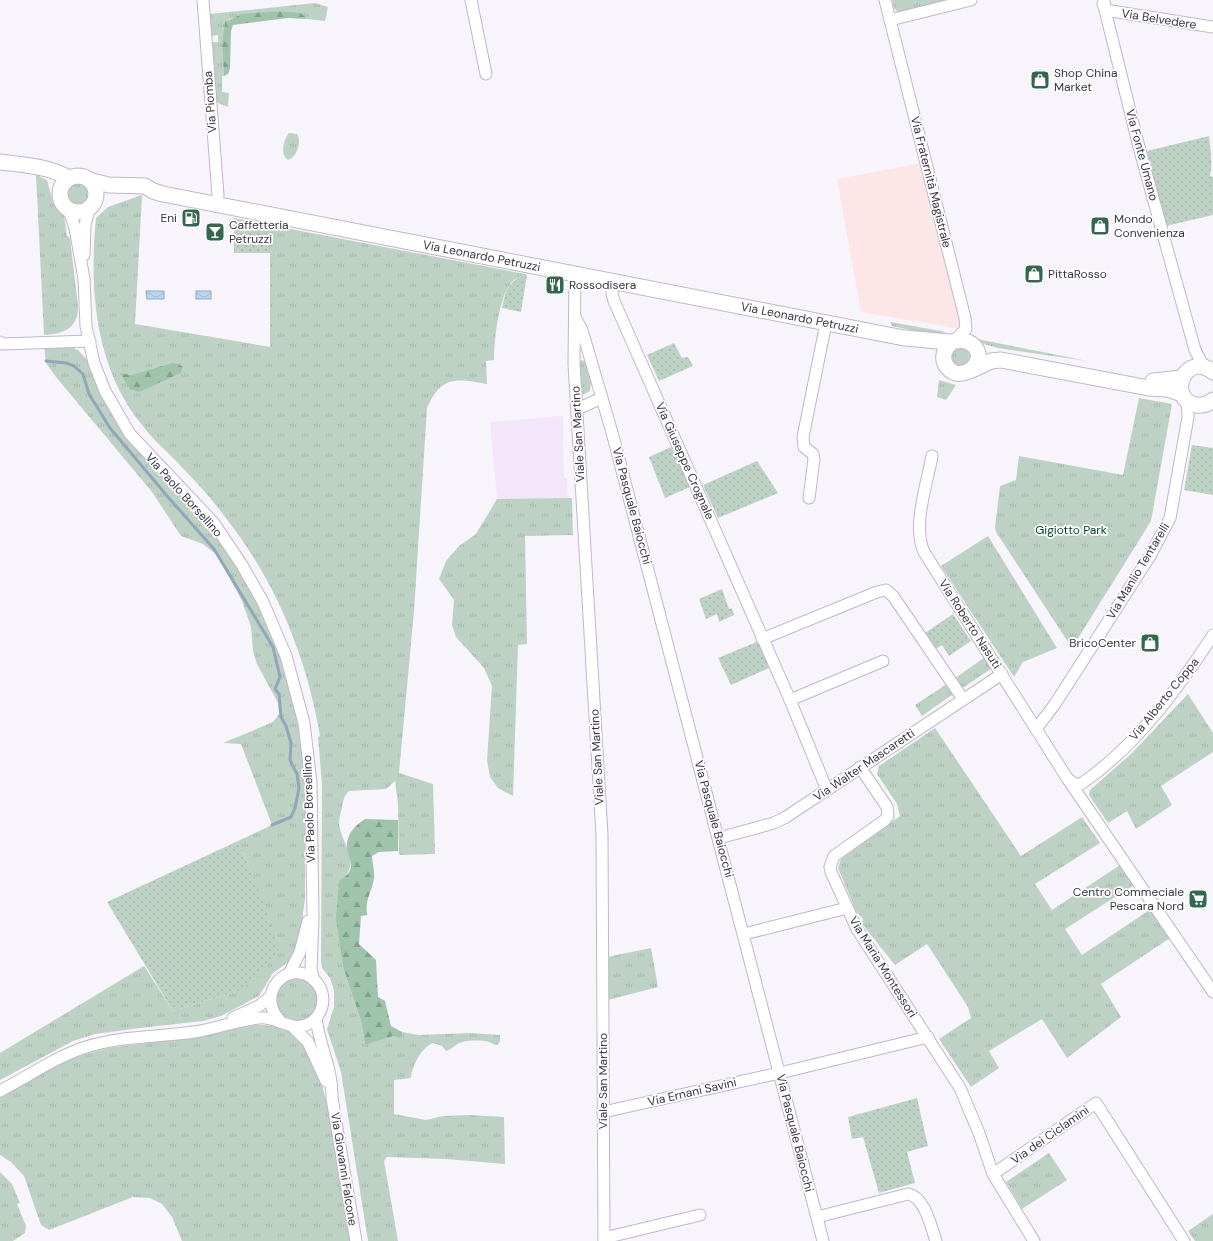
<svg xmlns="http://www.w3.org/2000/svg" width="1213" height="1241" viewBox="0 0 1213 1241" font-family="'DM Sans',sans-serif">
	<defs>
		<pattern id="grass-tufts" width="24" height="20" patternUnits="userSpaceOnUse"><rect width="24" height="20" fill="#bdd2c4"/><path d="M3 7l-1-3M5 7V3M7 7l1-3M15 17l-1-3M17 17v-4M19 17l1-3" fill="none" stroke="#a3b5a9"/></pattern>
		<pattern id="forest-firs" width="22" height="20" patternUnits="userSpaceOnUse"><rect width="22" height="20" fill="#a0c3ac"/><path d="M5 1l3.5 6h-7zM16 11l3.5 6h-7z" fill="#839f8d"/></pattern>
		<pattern id="garden-dots" width="8" height="8" patternUnits="userSpaceOnUse"><rect width="8" height="8" fill="#bdd2c4"/><path d="M2 2h.1M6 6h.1" fill="none" stroke="#a3b5a9" stroke-width="1.8" stroke-linecap="round"/></pattern>
		<pattern id="water-waves" width="16" height="10" patternUnits="userSpaceOnUse"><rect width="16" height="10" fill="#b8d6f0"/><path d="M0 5q4-4 8 0t8 0" fill="none" stroke="#9fb8cf"/></pattern>
	</defs>
	<rect width="100%" height="100%" fill="#f8f4fc"/>
	<polygon fill="#fce6e6" points="922,163 961,322 961,329 861,312 837,179"/>
	<polygon fill="#f3e6fb" points="563,416 564,478 567,478 568,498 497,499 490,422"/>
	<g fill="url(#grass-tufts)" fill-rule="evenodd">
		<polygon points="892,0 961,0 900,14 894,8"/>
		<polygon points="315,3 328,7 325,21 307,19 303,16 280,11 229,19 222,45 224,76 222,76 222,92 229,93 228,107 216,102 212,42 218,42 218,35 212,36 210,14"/>
		<path d="M 289,133 L 297,134 C 302,142 297,157 288,160 C 280,155 283,140 289,133 Z"/>
		<path d="M 36,175 L 47,180 L 53,202 L 64,215 L 67,236 L 70,238 L 78,306 C 79,329 62,334 44,335 Z"/>
		<circle cx="78" cy="194" r="10"/>
		<path d="M 142,195 L 135,324 L 270,347 L 270,225 L 525,274 C 522,276 517,278 514,280 C 499,292 494,341 494,360 L 486,361 L 487,384 C 456,378 441,376 427,408 L 414,611 L 399,773 L 433,784 L 435,854 L 399,855 L 398,803 L 395,781 L 386,789 L 349,791 C 344,796 343,801 342,808 C 340,814 338,823 340,829 C 345,849 359,859 344,878 L 341,946 L 343,967 L 361,1021 L 365,1045 L 394,1035 L 403,1038 L 402,1032 L 419,1035 L 470,1033 L 500,1035 L 500,1041 L 498,1045 C 494,1045 493,1044 489,1042 C 484,1040 468,1040 463,1042 C 456,1043 453,1049 446,1051 L 442,1046 L 433,1043 C 421,1048 412,1066 411,1078 L 394,1080 L 394,1114 L 426,1120 L 443,1116 L 470,1115 L 504,1117 L 505,1164 L 446,1159 L 387,1157 L 384,1161 L 398,1241 L 368,1241 L 341,1072 L 327,1029 L 334,1007 L 334,990 L 330,978 L 322,968 L 321,961 L 322,785 L 318,737 L 320,736 C 307,657 275,580 225,517 C 209,495 190,475 171,456 C 161,446 150,436 142,425 C 95,368 89,289 96,218 L 108,207 ZM 171,363 L 147,388 L 139,392 L 121,374 L 131,375 Z"/>
		<polygon points="890,322 946,332 934,335 892,326"/>
		<polygon points="977,339 1087,361 998,348 984,344"/>
		<polygon points="44,345 68,346 78,350 87,360 104,400 219,538 252,592 277,642 296,710 300,736 305,788 305,899 300,934 290,961 273,973 259,996 221,1016 203,1021 140,1028 95,1034 73,1041 0,1080 0,1053 144,966 173,1011 239,991 254,877 238,841 272,825 241,744 223,743 273,722 279,714 278,703 257,664 253,651 251,627 242,601 218,556 203,544 181,536 152,492 56,377 46,363"/>
		<circle cx="961" cy="357" r="9"/>
		<polygon points="582,360 587,363 591,381 590,391 581,396 580,361"/>
		<polygon points="939,380 956,385 946,400 937,397"/>
		<polygon points="1139,398 1172,404 1151,521 1072,648 996,532 995,527 1000,486 1016,480 1019,456 1123,475"/>
		<polygon points="572,498 573,535 525,536 527,644 518,645 513,796 498,788 490,777 487,760 492,686 484,668 456,637 452,625 454,600 439,579 446,561 459,546 476,534 497,499"/>
		<polygon points="988,536 1057,648 1023,662 1014,677 941,566"/>
		<polygon points="985,657 992,668 964,687 960,686 954,679"/>
		<polygon points="947,684 953,694 922,716 915,705"/>
		<polygon points="1188,694 1213,733 1213,752 1161,786 1172,805 1136,829 1127,811 1108,823 1089,795 1090,790 1131,754"/>
		<polygon points="935,728 1021,856 1082,817 1100,843 1035,884 1052,910 1120,865 1134,885 1065,929 1082,955 1151,909 1170,938 1101,984 1121,1017 1067,1058 1042,1019 989,1051 999,1068 971,1087 939,1039 971,1018 968,1007 927,944 895,965 862,924 863,919 856,911 838,868 841,859 900,816 897,804 877,774 879,766"/>
		<polygon points="651,948 658,987 608,1000 607,957"/>
		<circle cx="297" cy="1000" r="21"/>
		<path d="M 255,1025 C 268,1025 282,1026 294,1033 C 311,1044 324,1089 328,1108 L 350,1241 L 182,1241 L 172,1217 L 162,1204 L 150,1198 L 133,1197 L 49,1230 L 41,1225 L 24,1176 L 11,1162 L 0,1155 L 0,1097 L 69,1059 L 107,1048 L 188,1038 Z"/>
		<polygon points="1049,1153 1067,1180 1022,1209 1006,1182"/>
		<polygon points="0,1172 12,1184 20,1203 17,1204 26,1226 25,1233 13,1241 0,1241"/>
		<polygon points="1213,1214 1213,1241 1195,1241 1188,1231"/>
	</g>
	<g fill="url(#forest-firs)">
		<polygon points="280,11 301,13 307,19 288,18 233,25 231,31 230,69 228,74 224,76 222,45 225,22 242,14"/>
		<polygon points="171,363 179,364 183,367 181,373 139,392 130,389 120,373 131,375"/>
		<path d="M 365,819 L 398,820 L 398,851 L 379,852 L 372,856 C 372,863 375,871 374,878 C 372,893 365,897 367,915 L 361,916 L 359,944 L 376,960 L 378,997 L 385,1001 L 391,1026 L 402,1032 L 403,1038 L 393,1036 L 365,1045 L 361,1021 L 343,967 L 336,918 L 339,881 C 361,868 346,858 347,844 C 348,832 356,825 365,819 Z"/>
	</g>
	<g fill="url(#garden-dots)">
		<path d="M 1209,136 C 1210,149 1213,164 1210,176 L 1213,177 L 1213,215 L 1166,226 L 1147,151 Z"/>
		<polygon points="234,218 270,225 270,253 234,253"/>
		<path d="M 525,274 L 527,275 L 521,312 L 502,308 C 506,289 507,284 525,274 Z"/>
		<polygon points="674,343 682,358 688,357 693,366 659,381 647,355"/>
		<polygon points="1192,445 1213,448 1213,495 1184,490"/>
		<polygon points="671,447 690,487 665,498 649,457"/>
		<polygon points="757,461 778,493 718,518 703,485"/>
		<polygon points="722,589 729,609 732,608 734,615 719,622 717,614 706,619 699,599"/>
		<polygon points="953,614 971,641 949,656 942,645 936,649 925,633"/>
		<polygon points="759,641 769,668 731,685 718,658"/>
		<polygon points="238,841 254,877 279,949 260,976 239,991 173,1011 107,902"/>
		<polygon points="917,1098 928,1146 907,1152 915,1183 879,1193 863,1137 852,1139 848,1117"/>
	</g>
	<g fill="url(#water-waves)" stroke="#92a6bb">
		<polygon points="146,291 164,291 164,299 147,299"/>
		<rect x="196" y="291" width="15" height="8"/>
	</g>
	<g fill="none" stroke-linecap="round" stroke-linejoin="round">
		<polyline stroke="#92a6bb" stroke-width="3" points="46,361 66,363 74,366 83,374 89,394 110,428 168,497 214,549 273,647 280,677 275,689 279,694 281,717 286,726 291,743 290,760 297,774 299,788 295,808 291,817 272,825"/>
		<g stroke="#c1b6ca" stroke-width="13">
			<g id="minor">
				<polyline points="203,0 218,195 217,205"/>
				<polyline points="471,0 486,74"/>
				<polyline points="885,0 965,318 966,329 955,340"/>
				<polyline points="1104,0 1105,10 1139,147 1195,350 1204,367"/>
				<polyline points="1103,4 1105,10 1213,27"/>
				<polyline points="890,20 971,0"/>
				<polyline points="69,210 75,228 84,279 86,326 94,363 105,391 130,434 213,522 242,565 263,602 286,656 304,723 311,783 313,918 311,969 314,980"/>
				<polyline points="84,255 85,225 89,209"/>
				<polyline points="575,274 574,364 602,835 604,1241"/>
				<polyline points="613,282 612,294 614,301 790,700 827,790"/>
				<polyline points="575,317 582,330 613,436 823,1241"/>
				<polyline points="0,342 2,344 90,341"/>
				<polyline points="577,409 602,398"/>
				<path d="M 932,456 C 927,484 912,526 924,552 L 1067,778 L 1213,992"/>
				<polyline points="809,498 814,459 813,454 804,447 803,437 826,323"/>
				<polyline points="762,639 877,592 886,590 893,596 963,699"/>
				<polyline points="790,700 883,661"/>
				<polyline points="1036,729 1055,704 1150,556 1170,518 1188,417 1187,400"/>
				<polyline points="860,767 887,807 888,816 885,820 834,856 830,867 831,872 857,929 960,1088 979,1133 993,1174"/>
				<path d="M 1068,779 L 1075,784 L 1081,784 C 1136,746 1177,690 1213,635"/>
				<polyline points="719,838 774,823 786,817 1002,674"/>
				<polyline points="744,934 847,908"/>
				<polyline points="289,974 300,952 308,921"/>
				<polyline points="233,1018 259,1006 270,997"/>
				<path d="M 316,1018 C 319,1045 333,1070 332,1098 L 356,1241"/>
				<polyline points="292,1026 308,1042 326,1081"/>
				<path d="M 0,1091 C 29,1076 55,1057 86,1047 C 120,1036 159,1037 194,1032 C 216,1029 237,1020 259,1018 C 276,1016 290,1031 306,1025 C 324,1018 329,993 314,980 C 289,957 254,993 280,1021"/>
				<polyline points="603,1112 784,1072 928,1037"/>
				<path d="M 817,1217 L 908,1194 C 925,1197 931,1227 936,1241"/>
				<polyline points="604,1238 700,1215"/>
				<polyline points="1034,1241 993,1174 1096,1103 1184,1241"/>
			</g>
		</g>
		<g stroke="#c1b6ca" stroke-width="17">
			<g id="secondary">
				<path d="M 0,162 C 25,165 47,166 69,178"/>
				<circle cx="78" cy="194" r="18"/>
				<path id="s1" d="M 92,181 L 109,185 L 145,186 L 153,191 L 163,194 L 904,338 C 919,339 935,341 950,342 C 957,342 961,338 968,342 C 988,351 976,377 955,373 C 941,366 940,352 952,342"/>
				<polyline points="972,370 991,361 1001,360 1149,388 1167,389 1182,394"/>
				<path d="M 1213,372 C 1186,350 1165,398 1196,405 C 1202,406 1208,404 1213,400"/>
				<polyline points="1153,381 1182,378"/>
			</g>
		</g>
		<use href="#minor" stroke="#fff" stroke-width="11"/>
		<use href="#secondary" stroke="#fff" stroke-width="15"/>
	</g>
	<defs>
		<g id="shop-square" transform="scale(1)"><rect x="-9" y="-9" width="18" height="18" rx="4" fill="#33684e" stroke="#fff"/><path d="M-5-2.5h2.3a2.7 3.5 0 0 1 5.4 0H5L5.5 6h-11ZM-1.5-2.5h3a1.5 2.3 0 0 0-3 0Z" fill="#fff"/></g>
		<g id="fuel-square" transform="scale(1)"><rect x="-9" y="-9" width="18" height="18" rx="4" fill="#33684e" stroke="#fff"/><path d="M-5.5-6h7V0h2V4h1.3V-2.5L3-4.5l.8-.8L6-3V5H2.5V1h-1V6h-7ZM-4.2-4.7v3.2H.2V-4.7Z" fill="#fff"/></g>
		<g id="bar-square" transform="scale(1)"><rect x="-9" y="-9" width="18" height="18" rx="4" fill="#33684e" stroke="#fff"/><path d="M-6-5H6L.8 .8V4.5H3.5V6h-7V4.5H-.8V.8Z" fill="#fff"/></g>
		<g id="restaurant-square" transform="scale(1)"><rect x="-9" y="-9" width="18" height="18" rx="4" fill="#33684e" stroke="#fff"/><path d="M-5-6h1v4h1v-4h1v4h1v-4h1v5L-1.5 .5V6h-2V.5L-5-1ZM5-6V6H3V1.5H1.5Q1.5-4 5-6Z" fill="#fff"/></g>
		<g id="supermarket-square" transform="scale(1)"><rect x="-9" y="-9" width="18" height="18" rx="4" fill="#33684e" stroke="#fff"/><path d="M-6-5.5h2.5l.6 2H6L4.5 2H-2.5L-4.4-4H-6ZM-1.5 3.2a1.3 1.3 0 1 0 .1 0ZM3 3.2a1.3 1.3 0 1 0 .1 0Z" fill="#fff"/></g>
	</defs>
	<g fill-rule="evenodd">
		<use href="#shop-square" x="1040" y="80"/>
		<use href="#fuel-square" x="191" y="218"/>
		<use href="#shop-square" x="1100" y="226"/>
		<use href="#bar-square" x="215" y="232"/>
		<use href="#shop-square" x="1034" y="274"/>
		<use href="#restaurant-square" x="555" y="285"/>
		<use href="#shop-square" x="1150" y="643"/>
		<use href="#supermarket-square" x="1198" y="899"/>
	</g>
	<g text-anchor="middle" dominant-baseline="central" stroke-width="3.5" stroke-linejoin="round" paint-order="stroke">
		<g font-size="12" fill="#3a363e" stroke="#fff">
			<text transform="translate(1159 19) rotate(9)">Via Belvedere</text>
			<text transform="translate(210 102) rotate(-94)">Via Piomba</text>
			<text transform="translate(1142 155) rotate(75)">Via Fonte Umano</text>
			<text transform="translate(931 182) rotate(76)">Via Fraternità Magistrale</text>
			<text stroke="none"><textPath href="#s1" startOffset="398">Via Leonardo Petruzzi</textPath></text>
			<text stroke="none"><textPath href="#s1" startOffset="722">Via Leonardo Petruzzi</textPath></text>
			<text transform="translate(578 434) rotate(-93)">Viale San Martino</text>
			<text transform="translate(685 461) rotate(66)">Via Giuseppe Crognale</text>
			<text transform="translate(184 495) rotate(48)">Via Paolo Borsellino</text>
			<text transform="translate(632 506) rotate(75)">Via Pasquale Baiocchi</text>
			<text transform="translate(1138 571) rotate(-59)">Via Manlio Tentarelli</text>
			<text transform="translate(970 624) rotate(57)">Via Roberto Nasuti</text>
			<text transform="translate(1164 699) rotate(-51)">Via Alberto Coppa</text>
			<text transform="translate(597 757) rotate(-93)">Viale San Martino</text>
			<text transform="translate(864 765) rotate(-34)">Via Walter Mascaretti</text>
			<text transform="translate(309 809) rotate(-92)">Via Paolo Borsellino</text>
			<text transform="translate(714 819) rotate(75)">Via Pasquale Baiocchi</text>
			<text transform="translate(883 967) rotate(58)">Via Maria Montessori</text>
			<text transform="translate(603 1081) rotate(-90)">Viale San Martino</text>
			<text transform="translate(692 1092) rotate(-13)">Via Ernani Savini</text>
			<text transform="translate(795 1133) rotate(76)">Via Pasquale Baiocchi</text>
			<text transform="translate(1050 1135) rotate(-35)">Via dei Ciclamini</text>
			<text transform="translate(344 1169) rotate(81)">Via Giovanni Falcone</text>
		</g>
		<g font-size="12" fill="#3a363e" stroke="#fff" text-anchor="start">
			<text x="1054" y="73">Shop China<tspan x="1054" dy="14">Market</tspan></text>
			<text x="177" y="218" text-anchor="end">Eni</text>
			<text x="1114" y="219">Mondo<tspan x="1114" dy="14">Convenienza</tspan></text>
			<text x="229" y="225">Caffetteria<tspan x="229" dy="14">Petruzzi</tspan></text>
			<text x="1048" y="274">PittaRosso</text>
			<text x="569" y="285">Rossodisera</text>
			<text x="1136" y="643" text-anchor="end">BricoCenter</text>
			<text x="1184" y="892" text-anchor="end">Centro Commeciale<tspan x="1184" dy="14">Pescara Nord</tspan></text>
		</g>
		<g font-size="12" fill="#003f23" stroke="#fff">
			<text x="1071" y="530">Gigiotto Park</text>
		</g>
	</g>
</svg>
